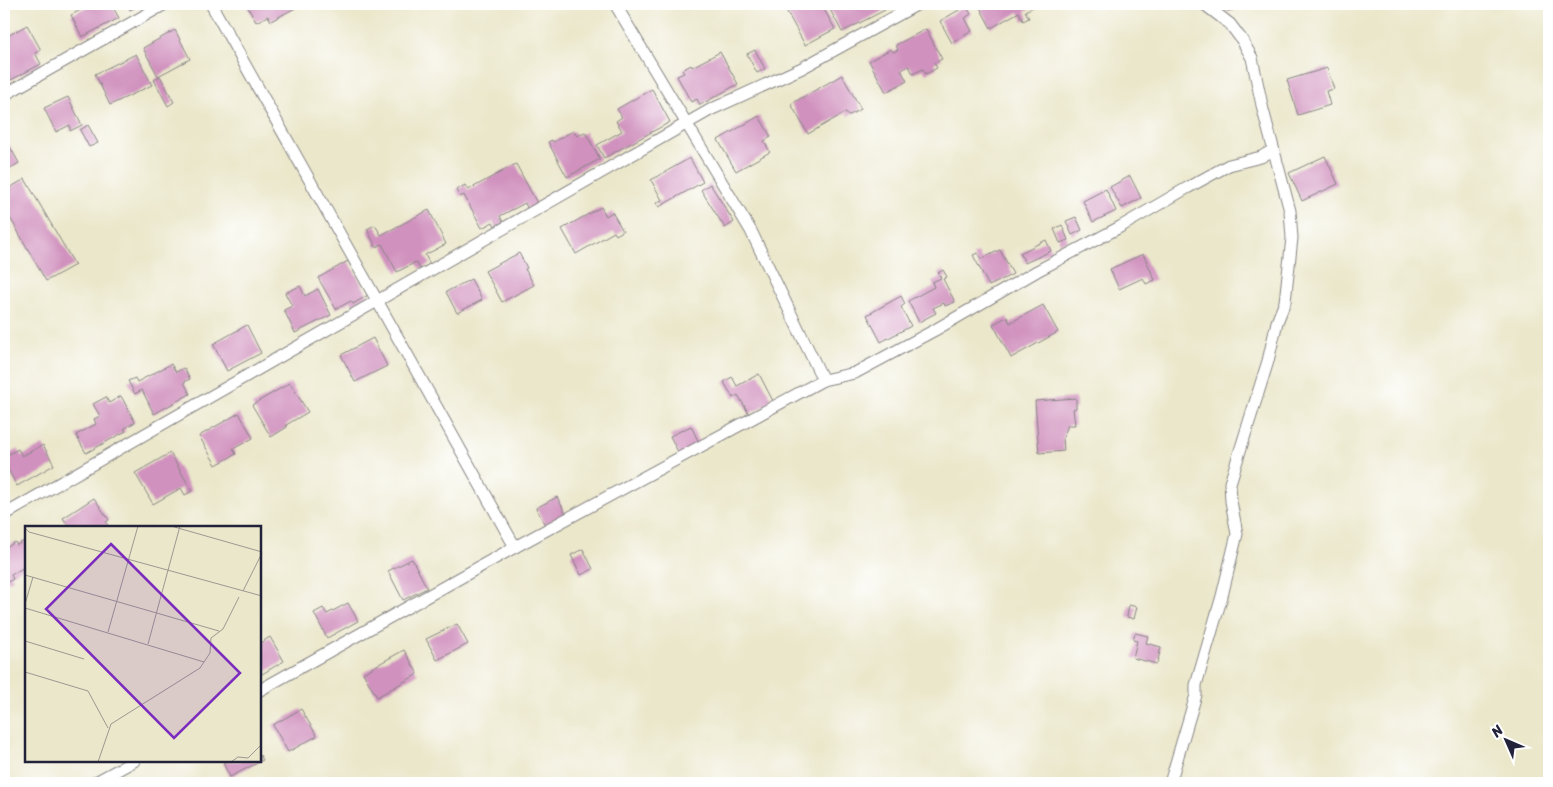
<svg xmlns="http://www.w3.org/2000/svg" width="1553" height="787" viewBox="0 0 1553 787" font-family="Sriracha,sans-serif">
	<rect width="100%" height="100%" fill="#fff"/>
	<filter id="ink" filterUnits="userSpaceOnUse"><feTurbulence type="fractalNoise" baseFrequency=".02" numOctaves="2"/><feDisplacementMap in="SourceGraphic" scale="10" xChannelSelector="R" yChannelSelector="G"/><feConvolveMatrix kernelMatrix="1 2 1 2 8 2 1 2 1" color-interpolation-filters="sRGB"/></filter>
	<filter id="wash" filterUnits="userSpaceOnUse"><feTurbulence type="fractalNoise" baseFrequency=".0096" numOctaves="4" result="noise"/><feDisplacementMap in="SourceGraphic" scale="20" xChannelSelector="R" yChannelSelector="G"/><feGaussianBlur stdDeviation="1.12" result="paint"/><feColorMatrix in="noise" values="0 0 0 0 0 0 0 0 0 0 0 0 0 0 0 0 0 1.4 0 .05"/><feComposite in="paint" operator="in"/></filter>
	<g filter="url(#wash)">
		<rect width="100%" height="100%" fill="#ebe7cb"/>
		<g id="blocks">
			<g fill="#d091be">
				<polygon points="92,4 111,4 119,18 82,37 71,15"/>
				<polygon points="127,4 151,4 141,9 138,6 130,10"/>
				<polygon points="246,4 295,4 297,7 271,21 268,16 256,22"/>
				<polygon points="803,4 821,4 835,29 805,45 787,12"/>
				<polygon points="827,4 882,4 885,10 842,32"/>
				<polygon points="978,4 1039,4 1025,11 1029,18 1023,21 1019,12 991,28"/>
				<polygon points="1225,4 1256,4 1257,5 1227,11"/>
				<polygon points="966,6 971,14 965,18 972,31 952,43 940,21"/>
				<polygon points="27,25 41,50 35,53 41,64 11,80 4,67 4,38"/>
				<polygon points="926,29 942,59 934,63 937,68 926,74 923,69 913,74 909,66 901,70 907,81 886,92 869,61 891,49 893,52 898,50 896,45"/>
				<polygon points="175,30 190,59 158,76 143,48"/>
				<polygon points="755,50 765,69 757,73 747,54"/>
				<polygon points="720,52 738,84 700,105 697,99 691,102 677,76 684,73 682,70 691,65 692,67"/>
				<polygon points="136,54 152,85 110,105 95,74"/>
				<polygon points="1327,68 1334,89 1326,91 1330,105 1298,115 1287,80"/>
				<polygon points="842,75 861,109 848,116 846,112 808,134 791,104"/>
				<polygon points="160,76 174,102 168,106 154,80"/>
				<polygon points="652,89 670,122 604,158 597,145 622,131 616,121 622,117 617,109"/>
				<polygon points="68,97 82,125 70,131 70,125 56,132 44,108"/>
				<polygon points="759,116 771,137 764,141 770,152 736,171 718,140"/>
				<polygon points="88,125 98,143 89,147 80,130"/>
				<polygon points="573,131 577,136 585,132 600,159 567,177 548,142 552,140 553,142"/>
				<polygon points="4,136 19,163 4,172"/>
				<polygon points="1325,156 1338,184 1302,201 1289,173"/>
				<polygon points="690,158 703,182 659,207 656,203 662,200 651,180"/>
				<polygon points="516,164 538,205 528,210 525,203 500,216 504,224 496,228 493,222 482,228 464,195 460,197 456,190 465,185 468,190"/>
				<polygon points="1130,176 1141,198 1122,208 1110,187"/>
				<polygon points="25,179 75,265 46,281 4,207 4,191"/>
				<polygon points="710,184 734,222 725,228 701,190"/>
				<polygon points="1106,189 1116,211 1093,222 1083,201"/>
				<polygon points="601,207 606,216 612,212 623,231 616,235 614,232 576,254 562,229"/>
				<polygon points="429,210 446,244 425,255 430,264 420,269 416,262 397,272 382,244 376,247 367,229 375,225 381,235"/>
				<polygon points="1076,217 1082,230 1072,235 1066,221"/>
				<polygon points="1062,225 1068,240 1060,243 1054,229"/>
				<polygon points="1046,240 1051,251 1025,263 1020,253"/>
				<polygon points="1000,250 1013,274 989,286 973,255 978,253 981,259"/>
				<polygon points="519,253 527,268 525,269 534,285 502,302 485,271"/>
				<polygon points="1143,254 1155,280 1146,284 1143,278 1119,289 1110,269"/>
				<polygon points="348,261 368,295 353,304 351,301 336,309 318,278"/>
				<polygon points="943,270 947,277 943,279 955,302 945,306 944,303 933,308 936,313 919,322 908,301 934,287 932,282 941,278 938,273"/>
				<polygon points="471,279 482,300 457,313 446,292"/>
				<polygon points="300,286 305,296 318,289 331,315 295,333 284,310 292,306 285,293"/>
				<polygon points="901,296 905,304 901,307 911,326 881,342 867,315"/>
				<polygon points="1043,305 1058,332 1011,358 993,324 1007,317 1010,323"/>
				<polygon points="247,325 261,353 227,371 213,344"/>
				<polygon points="373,338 387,366 355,382 341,355"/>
				<polygon points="171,364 176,372 184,368 190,379 184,382 190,394 154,414 142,390 135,394 128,381 135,378 137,382"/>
				<polygon points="759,374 773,401 749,414 738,395 733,398 724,382 732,377 737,386"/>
				<polygon points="290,383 308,412 286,425 287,427 271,437 252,405"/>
				<polygon points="121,396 135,422 124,429 126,431 86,453 76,435 96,424 94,419 100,416 93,404 106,397 109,403"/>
				<polygon points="1076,398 1076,408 1073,409 1075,425 1068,425 1063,438 1064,451 1039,453 1035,401"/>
				<polygon points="239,413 253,438 233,449 236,454 216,465 199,436"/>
				<polygon points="691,426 700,445 680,456 670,436"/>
				<polygon points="43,445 54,465 17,486 4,462 4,457 18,449 22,456"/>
				<polygon points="170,453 192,491 185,495 181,488 153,504 135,473"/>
				<polygon points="557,497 566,514 545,525 536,508"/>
				<polygon points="94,498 109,520 106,522 108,526 106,527 69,527 63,518"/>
				<polygon points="26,540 26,558 24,559 26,566 11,575 13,579 4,584 4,549 15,542 17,545"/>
				<polygon points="583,549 593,569 581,575 571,555"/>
				<polygon points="412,559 427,588 403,600 388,571"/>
				<polygon points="348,603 358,621 327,638 314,613 323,608 327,614"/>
				<polygon points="1129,605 1137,607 1134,619 1127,617"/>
				<polygon points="457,624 468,644 437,660 426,639"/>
				<polygon points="1135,633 1148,636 1146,643 1161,647 1157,664 1133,658 1137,641 1133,640"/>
				<polygon points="270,637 284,661 262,674 260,671 260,643"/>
				<polygon points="404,650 418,674 377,697 363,673"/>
				<polygon points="301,709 317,736 288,752 273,725"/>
				<polygon points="260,755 263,760 230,777 223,763 227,761 260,761"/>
			</g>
		</g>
	</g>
	<g filter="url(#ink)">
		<use href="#blocks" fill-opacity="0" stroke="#868483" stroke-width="1"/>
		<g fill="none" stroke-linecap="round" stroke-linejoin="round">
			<g stroke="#868483" stroke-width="13">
				<g id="street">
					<polyline points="211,4 515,547"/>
					<polyline points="615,4 751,231 823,380"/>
					<polyline points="4,95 165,4"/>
					<polyline points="4,515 710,110 802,68 918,4"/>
					<polyline points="260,690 515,547 823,380 855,373 935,330 1037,271 1120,227 1187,188 1229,165 1261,157 1273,150"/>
					<polyline points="94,783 134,761"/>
					<polyline points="1170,783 1196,695 1196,685 1222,596 1237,534 1231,501 1230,483 1268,361 1277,322 1285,302 1292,238 1290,211 1263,110 1252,58 1242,40 1230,24 1204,4"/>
				</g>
			</g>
			<use href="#street" stroke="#fff" stroke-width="11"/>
		</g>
	</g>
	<g transform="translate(25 526)">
		<rect width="236" height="236" fill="#ebe7cb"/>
		<path fill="none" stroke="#9b9891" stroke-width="1" d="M 146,0 L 237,26M 0,2 L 4,6 L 237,70M 0,49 L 194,105M 218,65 L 237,27M 0,78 L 8,51M 0,82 L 179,136M 83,106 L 113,0M 0,115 L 59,133M 123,118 L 155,0M 0,146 L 63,165 L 83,202M 73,236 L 86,198 L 175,142 L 185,127 L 186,112 L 198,103 L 214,71M 206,236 L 213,231 L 223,232 L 237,218"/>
		<path fill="#7b2cbf" fill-opacity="0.15" stroke="#7b2cbf" stroke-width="2.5" d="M 86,18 L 215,147 L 149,212 L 21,83 Z"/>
		<rect width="236" height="236" fill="none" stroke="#22223b" stroke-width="2.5"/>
	</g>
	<rect width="1553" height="787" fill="none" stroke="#fff" stroke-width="20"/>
	<g transform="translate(1506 740) rotate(315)" stroke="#ffffff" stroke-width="4" paint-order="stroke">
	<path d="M0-4L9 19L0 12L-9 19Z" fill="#22223b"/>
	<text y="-8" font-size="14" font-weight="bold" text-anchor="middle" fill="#22223b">N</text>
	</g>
</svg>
